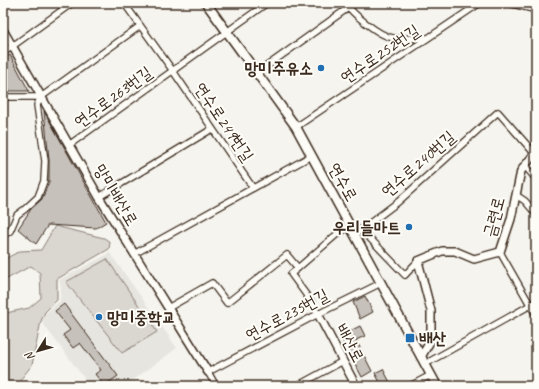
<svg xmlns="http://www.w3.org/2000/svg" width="539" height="389" viewBox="0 0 539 389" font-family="Caveat,'Poor Story',sans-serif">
	<rect width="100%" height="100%" fill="#f5f4ee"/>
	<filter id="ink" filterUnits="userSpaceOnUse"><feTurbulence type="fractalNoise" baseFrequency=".025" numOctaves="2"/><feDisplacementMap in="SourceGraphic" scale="8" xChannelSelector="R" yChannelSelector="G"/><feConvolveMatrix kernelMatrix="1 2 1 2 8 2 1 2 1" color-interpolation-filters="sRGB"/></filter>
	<g filter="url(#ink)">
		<polygon fill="#e7e5df" points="110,253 177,348 125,386 90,386 41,321 46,313 60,301 61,287 59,280"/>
		<g fill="#dad6d0" stroke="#8a8077">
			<polygon points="55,226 104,238 110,242 109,249 57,279 57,300 45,312 41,321 32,365 21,379 22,386 3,386 3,319 6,313 29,308 41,298 40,273 31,266 3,281 3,260 20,251 41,250"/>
			<polygon points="107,259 157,332 122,353 66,282"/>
		</g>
		<g fill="#c7c1bb" stroke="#3b2a1e">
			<polygon points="10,55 29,91 3,91 3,60"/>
			<polygon points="44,111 106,222 96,228 48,225 36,244 18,229 31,209 42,199 49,182 49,160"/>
			<polygon points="365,296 373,312 360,319 353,302"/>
			<polygon points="64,304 118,376 104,386 95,374 101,370 80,343 73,348 63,335 70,330 55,311"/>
			<polygon points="360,326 365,336 356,340 372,371 362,377 340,336"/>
			<polygon points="383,369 392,386 382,386 375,373"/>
		</g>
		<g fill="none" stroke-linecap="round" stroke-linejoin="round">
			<g stroke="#3b2a1e" stroke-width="8">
				<g id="minor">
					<polyline points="124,3 173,71 253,188"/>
					<path d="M 345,3 C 353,14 379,36 393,38 C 404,39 416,38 427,38"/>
					<polyline points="3,53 72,3"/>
					<polyline points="257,73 355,3"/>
					<polyline points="3,97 41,97 140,26"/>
					<polyline points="296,127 480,3"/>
					<polyline points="69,145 267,3"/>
					<polyline points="524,165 536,179"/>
					<polyline points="516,195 525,201 536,214"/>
					<polyline points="99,197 212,129"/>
					<polyline points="361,229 405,275 418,261"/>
					<polyline points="3,235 10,231 17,215 25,209 38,197 44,181 45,161 37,105 41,97"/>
					<polyline points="354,235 398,202 498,112 535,154"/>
					<polyline points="500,252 536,315"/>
					<polyline points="134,254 311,156"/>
					<polyline points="298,268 291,274 310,300 318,314"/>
					<polyline points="168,308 212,283 227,303 287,255 298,268 336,235 350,226"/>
					<polyline points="425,364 536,302"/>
					<polyline points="216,386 208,372 318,314 381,283"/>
					<polyline points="297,386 343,361"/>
					<polyline points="410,386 431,375"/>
				</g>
			</g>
			<g stroke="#3b2a1e" stroke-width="10">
				<g id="tertiary">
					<polyline points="512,3 536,9"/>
					<polyline points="3,30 99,197 208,372"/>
					<polyline points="318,314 356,386"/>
					<polyline points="421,357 431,340 431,311 418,261 442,251 455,251 474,259 500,252 511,219 521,171 531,158 536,153"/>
				</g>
			</g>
			<g stroke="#3b2a1e" stroke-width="11">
				<polyline id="secondary" points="206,3 296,127 437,386"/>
			</g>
			<use href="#minor" stroke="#fdfcf7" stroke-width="5.5"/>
			<use href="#tertiary" stroke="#fdfcf7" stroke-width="7"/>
			<use href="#secondary" stroke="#fdfcf7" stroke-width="8"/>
		</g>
	</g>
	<g fill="#1f6fb2" stroke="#fdfcf7" stroke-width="1.5">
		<circle cx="321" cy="68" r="4"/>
		<circle cx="409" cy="227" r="4"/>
		<circle cx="99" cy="317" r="4"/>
		<rect x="405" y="333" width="10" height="10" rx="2"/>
	</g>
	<g text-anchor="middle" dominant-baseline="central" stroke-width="4" stroke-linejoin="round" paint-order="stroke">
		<g font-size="17" fill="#3b2a1e" stroke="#fdfcf7">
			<text transform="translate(380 54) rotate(-34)">연수로252번길</text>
			<text transform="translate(113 97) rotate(-36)">연수로263번길</text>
			<text transform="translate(224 122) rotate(56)">연수로249번길</text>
			<text transform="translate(418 164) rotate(-41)">연수로240번길</text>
			<text transform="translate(343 182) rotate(61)">연수로</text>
			<text transform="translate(116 195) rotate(59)">망미배산로</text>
			<text transform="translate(494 217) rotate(-75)">금련로</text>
			<text transform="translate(287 315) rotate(-28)">연수로235번길</text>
			<text transform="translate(350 343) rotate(62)">배산로</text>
		</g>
		<g font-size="17" font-weight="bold" fill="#3b2a1e" stroke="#fdfcf7" text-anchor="end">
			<text x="313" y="68">망미주유소</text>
			<text x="401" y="227">우리들마트</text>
			<text x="107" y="317" text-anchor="start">망미중학교</text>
			<text x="419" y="338" text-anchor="start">배산</text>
		</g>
	</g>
	<rect width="539" height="389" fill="none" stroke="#fdfcf7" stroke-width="16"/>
	<rect x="8" y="8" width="523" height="373" fill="none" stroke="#3b2a1e" stroke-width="1.5" filter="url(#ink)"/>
	<g transform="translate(38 351) rotate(233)" stroke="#fdfcf7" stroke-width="3" paint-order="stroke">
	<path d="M0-3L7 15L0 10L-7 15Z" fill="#3b2a1e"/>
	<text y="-6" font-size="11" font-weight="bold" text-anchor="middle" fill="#3b2a1e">N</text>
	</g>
</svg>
